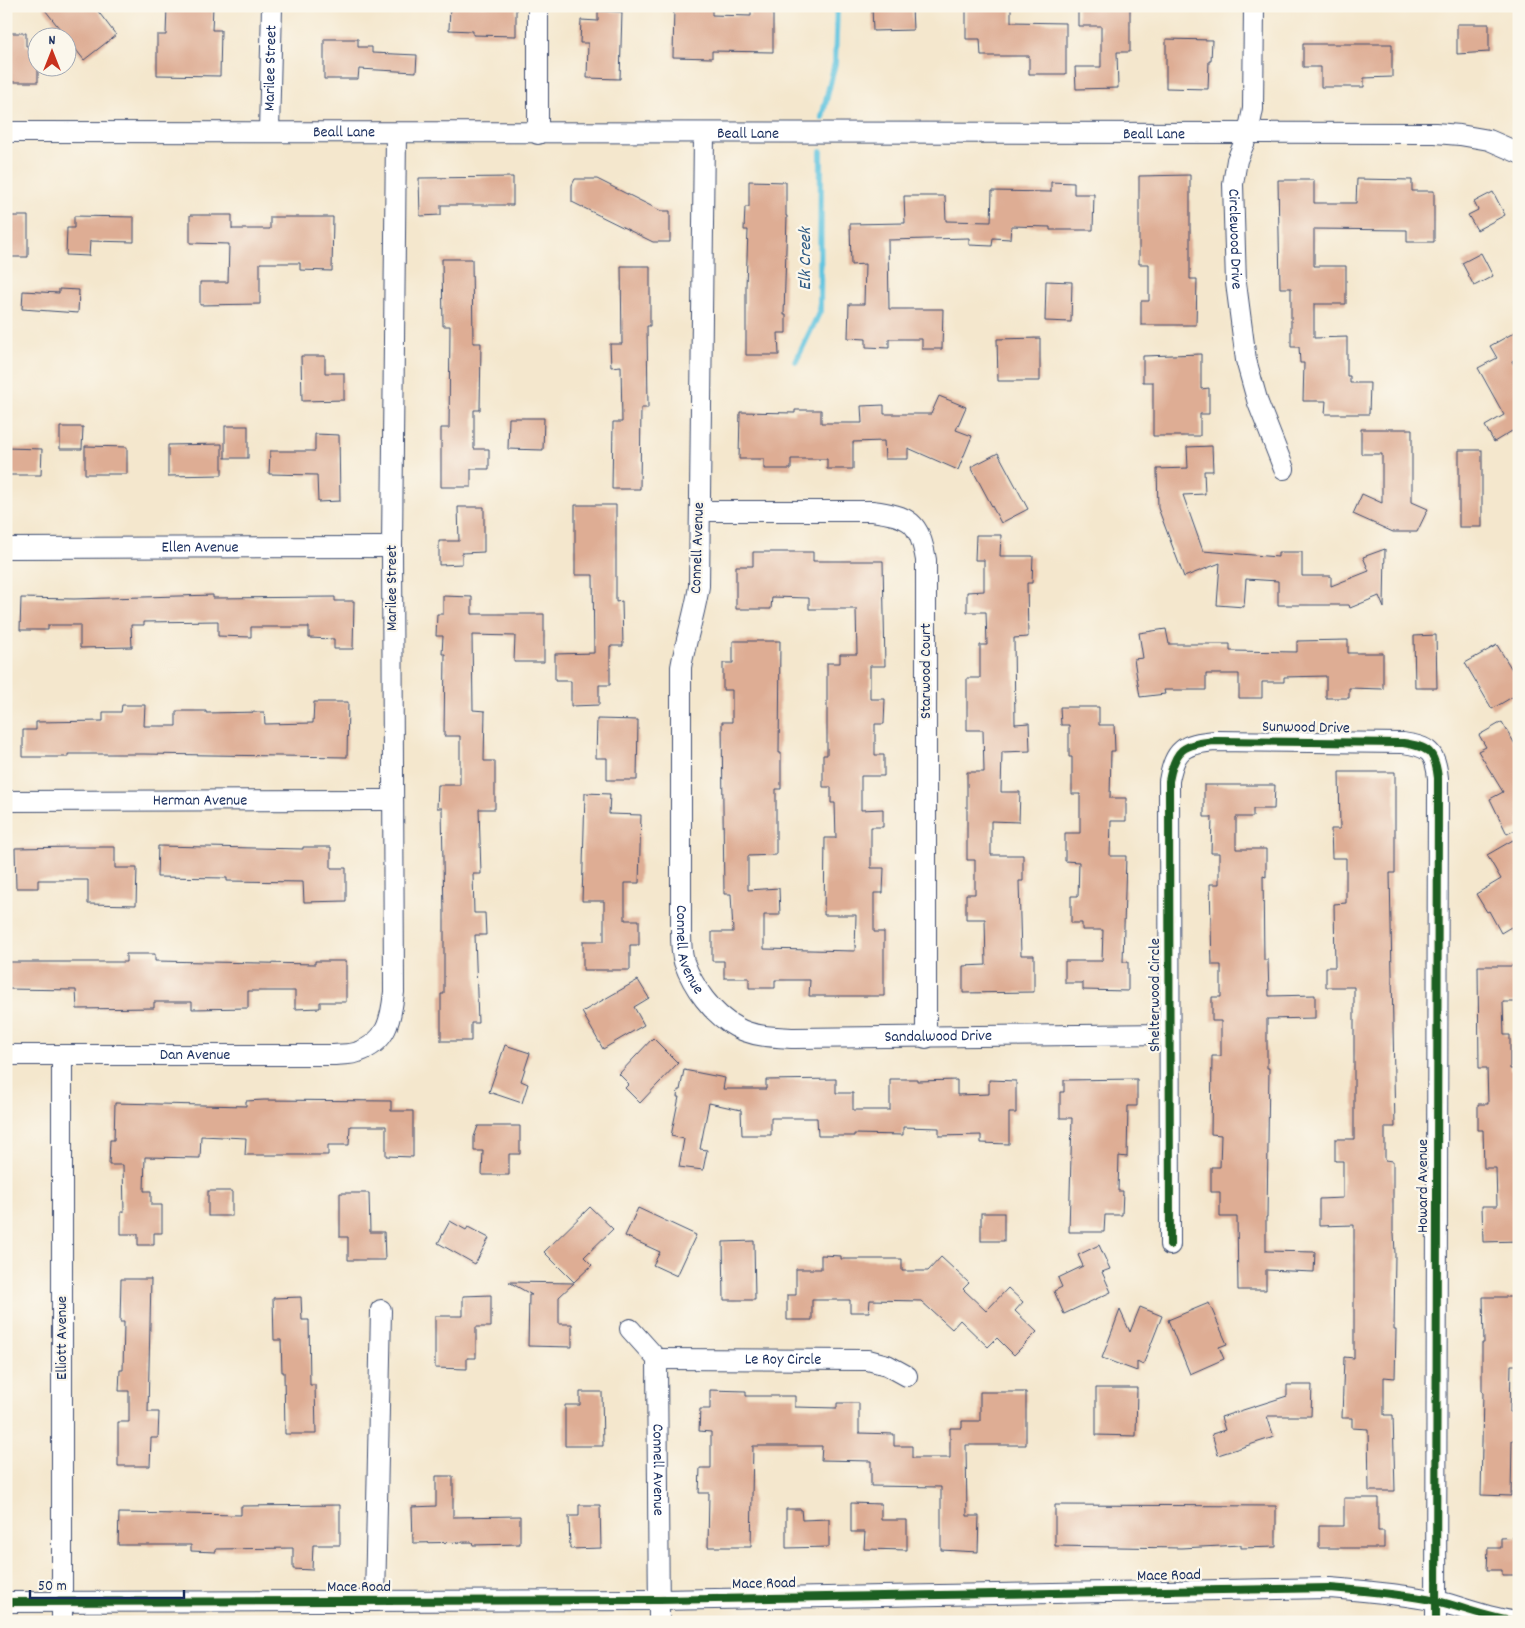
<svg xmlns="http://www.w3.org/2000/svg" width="1525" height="1628" viewBox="0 0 1525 1628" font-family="Dekko,sans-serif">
	<rect width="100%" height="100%" fill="#fbf7ec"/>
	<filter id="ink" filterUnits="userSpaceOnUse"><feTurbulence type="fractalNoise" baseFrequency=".02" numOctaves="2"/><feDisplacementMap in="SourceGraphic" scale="10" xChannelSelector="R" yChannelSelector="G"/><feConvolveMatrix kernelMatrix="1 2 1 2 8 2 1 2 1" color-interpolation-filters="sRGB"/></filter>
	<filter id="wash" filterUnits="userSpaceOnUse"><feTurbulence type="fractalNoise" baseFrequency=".0096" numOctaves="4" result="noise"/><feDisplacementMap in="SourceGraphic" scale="20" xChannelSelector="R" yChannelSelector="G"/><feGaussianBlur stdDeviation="1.12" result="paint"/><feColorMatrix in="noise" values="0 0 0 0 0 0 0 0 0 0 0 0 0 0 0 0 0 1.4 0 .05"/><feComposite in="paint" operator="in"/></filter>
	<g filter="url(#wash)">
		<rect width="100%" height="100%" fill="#f4e7cd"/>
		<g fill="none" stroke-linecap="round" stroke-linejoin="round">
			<g stroke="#61c4df" stroke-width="6">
				<polyline points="822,117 835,63 837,6"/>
				<polyline points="796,361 820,311 821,152"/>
			</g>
		</g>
		<g id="blocks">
			<g fill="#dead94">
				<polygon points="42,6 94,6 116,35 84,60"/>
				<polygon points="167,6 213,6 212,30 221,30 220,76 157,75 157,35 166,35"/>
				<polygon points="450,6 516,6 516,36 473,35 473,31 449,30"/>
				<polygon points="674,6 712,8 712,15 751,16 751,6 773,6 773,52 712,51 712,58 673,57"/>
				<polygon points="872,6 912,6 913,30 873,31"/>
				<polygon points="966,6 1011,6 1011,22 1066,23 1066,74 1029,74 1029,56 981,56 980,39 966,39"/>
				<polygon points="1113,6 1130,6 1130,52 1117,52 1118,88 1076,89 1075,67 1101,67 1101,26 1078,26 1078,7"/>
				<polygon points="598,11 622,12 620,79 587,78 588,43 580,43 581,20 598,21"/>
				<polygon points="1457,24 1489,24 1489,52 1457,54"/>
				<polygon points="6,33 26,33 26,46 38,46 38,82 6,82"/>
				<polygon points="324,39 358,39 358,47 372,47 372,53 417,55 416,72 359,69 358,79 324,79"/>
				<polygon points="1166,39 1212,40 1211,61 1209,61 1208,89 1166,88"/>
				<polygon points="1303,44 1392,44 1392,77 1364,78 1364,87 1321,87 1321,67 1303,67"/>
				<polygon points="1190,175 1190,279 1197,279 1196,325 1141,325 1141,301 1149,301 1149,264 1139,264 1139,176"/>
				<polygon points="513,177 513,205 441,205 441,215 420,216 419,178"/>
				<polygon points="575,179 597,179 661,211 670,211 670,242 653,242 572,202 572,185"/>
				<polygon points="1357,179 1412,180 1412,191 1434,191 1434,242 1407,242 1407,230 1314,229 1314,266 1346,266 1346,304 1314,304 1314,338 1347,337 1347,376 1350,376 1350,383 1370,383 1369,414 1325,414 1326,401 1303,401 1304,363 1300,363 1299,347 1291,347 1291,288 1280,288 1278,180 1314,180 1314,203 1356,203"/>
				<polygon points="749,181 786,182 786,216 787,216 784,315 786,315 786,333 778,333 779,355 746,355 746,286 748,230 744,230 745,207 749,207"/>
				<polygon points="1051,182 1074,183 1074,194 1094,194 1093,230 1050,230 1050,227 1011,226 1010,239 993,238 992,246 969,245 969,238 888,240 889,309 943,309 942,349 922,349 922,339 889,339 889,348 866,347 866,339 848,338 849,304 864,304 865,264 851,265 850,224 905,223 904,196 945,196 946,221 991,222 992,191 1051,192"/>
				<polygon points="1493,192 1505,215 1477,230 1468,215 1478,210 1474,202"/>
				<polygon points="190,215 232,215 232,229 270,229 270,217 333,217 332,271 300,270 300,263 260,263 260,304 200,305 200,282 228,282 229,244 190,243"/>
				<polygon points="6,216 28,216 28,257 11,257 11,243 6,243"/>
				<polygon points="74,216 134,217 134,242 90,241 89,256 66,255 67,228 74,228"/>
				<polygon points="1481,253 1493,276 1474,286 1462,263"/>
				<polygon points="442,259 472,259 473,343 481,343 480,410 474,410 474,449 489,449 489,469 471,469 471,487 441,487 441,428 449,428 450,326 443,326"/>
				<polygon points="621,266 650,266 650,326 647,326 648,408 641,408 640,489 612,489 613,422 622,422 621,366 611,367 610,344 622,344"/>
				<polygon points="1046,281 1072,282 1071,322 1045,321"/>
				<polygon points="59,289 79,290 78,313 22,309 23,291 59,293"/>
				<polygon points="1519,330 1519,357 1512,361 1519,374 1519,443 1512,431 1494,442 1485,426 1504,415 1478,368 1497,358 1490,346"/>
				<polygon points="1040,338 1040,381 998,381 997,339"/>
				<polygon points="1201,354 1201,389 1209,388 1209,414 1200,414 1200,436 1153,436 1153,382 1143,382 1143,356"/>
				<polygon points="301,356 325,356 325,373 344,373 344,400 302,401"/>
				<polygon points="939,396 966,407 956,430 972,436 958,470 908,448 908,459 885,459 884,441 853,442 853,469 827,469 827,459 791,459 791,469 764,469 764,459 739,459 740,412 795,413 795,410 821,410 821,423 862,423 861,406 884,405 884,414 931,414"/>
				<polygon points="509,418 544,418 543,450 508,449"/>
				<rect x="225" y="426" width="23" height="32"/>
				<polygon points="60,427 83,427 82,449 60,449"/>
				<polygon points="1361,429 1412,429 1412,502 1428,509 1417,532 1393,532 1353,514 1362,494 1382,503 1382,454 1361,454"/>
				<polygon points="315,434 339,435 340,501 318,502 317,475 269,474 270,451 315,451"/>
				<polygon points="222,444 222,475 168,476 168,445"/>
				<polygon points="85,446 127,447 127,474 85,474"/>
				<polygon points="1212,446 1213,471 1204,471 1205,494 1183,495 1203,551 1278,557 1278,552 1302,552 1302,576 1331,576 1331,586 1369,571 1363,557 1385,549 1384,608 1379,596 1350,608 1349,605 1278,605 1278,581 1246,579 1244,607 1217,605 1220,563 1184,577 1158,508 1157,469 1188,468 1187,447"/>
				<polygon points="6,448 42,449 41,475 6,475"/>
				<rect x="1459" y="450" width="23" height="77"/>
				<polygon points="998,453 1028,509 1001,523 971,467"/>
				<polygon points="575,505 616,505 616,602 622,601 623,646 610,646 610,685 599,685 599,705 571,706 571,681 555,681 555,654 594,653 593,575 575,575"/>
				<polygon points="458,507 484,507 484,552 462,553 462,564 439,565 439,541 459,541"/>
				<polygon points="976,535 1001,535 1000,556 1033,556 1032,583 1027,583 1028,637 1014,638 1015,724 1029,723 1030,751 1002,752 1001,792 1020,792 1019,822 991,821 991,855 1023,855 1023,881 1019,881 1021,955 1034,955 1034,992 963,993 963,966 986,965 985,919 966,919 966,894 975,894 975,860 967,860 967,772 984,772 983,730 967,730 967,678 980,678 980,645 987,645 986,612 967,612 967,592 984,591 984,560 975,560"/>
				<polygon points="753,552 813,552 813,561 883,561 885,666 870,666 870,699 885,699 884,724 875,724 875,755 884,755 884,776 861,776 861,810 883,809 883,827 871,827 871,868 884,868 883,893 874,893 874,932 884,932 884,996 809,996 810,980 775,980 775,988 749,988 749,978 724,978 724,961 712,961 712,932 733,932 731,894 724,894 722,722 732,722 732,690 723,690 723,663 733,663 733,641 780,641 779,753 781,753 781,789 776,789 776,855 748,856 748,890 779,888 780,915 764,915 764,949 855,951 856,915 824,915 825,838 836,838 835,803 831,803 831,787 823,787 823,755 827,755 827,663 840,663 840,654 857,654 856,609 809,609 809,598 772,597 771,609 736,609 736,566 753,566"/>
				<polygon points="213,595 213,598 335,597 335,601 354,601 353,649 334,649 334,639 309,638 309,627 251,627 251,637 218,636 218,621 144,622 144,625 131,625 132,647 80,648 80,625 48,625 48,630 20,630 21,598 74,599"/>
				<polygon points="443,596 472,597 472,614 544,614 544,662 514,662 515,636 472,635 473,710 485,711 484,761 495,761 495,809 479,809 481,874 473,874 474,913 485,913 486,935 475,935 478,1023 471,1023 471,1041 441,1041 441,994 444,994 444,913 442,808 437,808 438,785 460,785 460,736 444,736 445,654 442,654 443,636 436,636 437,614 443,614"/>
				<polygon points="1166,629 1169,644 1230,644 1230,651 1297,652 1297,641 1348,640 1348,653 1383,653 1383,689 1349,688 1349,698 1326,698 1326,676 1284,677 1284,682 1262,682 1262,698 1239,698 1239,674 1206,674 1206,690 1164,690 1165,694 1140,697 1134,659 1143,658 1139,633"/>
				<polygon points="1436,635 1437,688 1415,688 1414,636"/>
				<polygon points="1497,645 1519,681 1519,693 1492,709 1465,663"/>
				<polygon points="314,702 348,702 347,757 144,754 68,754 68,757 23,757 23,730 36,730 36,722 103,721 103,712 121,712 122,705 145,705 144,726 176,726 176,711 206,711 206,713 264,712 265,724 313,723"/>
				<polygon points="1060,707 1099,707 1099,725 1114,725 1115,751 1111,751 1110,798 1126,798 1126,821 1111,821 1110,856 1126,856 1123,962 1128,962 1128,991 1083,990 1083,983 1065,983 1065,961 1102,961 1103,930 1082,930 1082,923 1071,923 1071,896 1078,896 1079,862 1065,861 1065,833 1080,833 1080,794 1072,794 1072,757 1069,757 1069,725 1061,725"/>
				<polygon points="597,719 638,720 637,780 607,780 607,758 596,758"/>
				<polygon points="1502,722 1519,751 1519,828 1507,834 1490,799 1503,792 1478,751 1486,747 1479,735"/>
				<polygon points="1339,772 1395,772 1395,873 1390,873 1395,1127 1385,1127 1385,1160 1393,1161 1393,1233 1394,1233 1395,1253 1394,1330 1396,1330 1395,1378 1384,1377 1384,1415 1393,1415 1395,1491 1369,1491 1368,1429 1352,1428 1352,1418 1342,1418 1344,1357 1354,1358 1354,1225 1319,1226 1319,1199 1343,1198 1343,1161 1335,1161 1335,1139 1354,1139 1354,987 1326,987 1326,967 1335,967 1334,904 1346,903 1346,858 1332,858 1331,829 1340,829"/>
				<polygon points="1204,785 1275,785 1274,809 1253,809 1253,817 1236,817 1236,849 1266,849 1266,877 1263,876 1264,960 1268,960 1269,996 1315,995 1315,1018 1267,1019 1267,1068 1269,1068 1267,1217 1266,1217 1266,1251 1315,1252 1314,1272 1266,1270 1266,1290 1238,1290 1237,1217 1220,1217 1220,1192 1211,1192 1211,1167 1220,1167 1221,1135 1211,1134 1212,1056 1221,1056 1221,1021 1212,1021 1212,997 1221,997 1221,965 1212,965 1210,884 1219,884 1219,853 1211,853 1212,817 1204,817"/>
				<polygon points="585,793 610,794 609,814 641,815 639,883 625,883 625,920 639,920 639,945 630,945 630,970 583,970 583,941 604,941 604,901 582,901"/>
				<polygon points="1513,840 1519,851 1519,941 1511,927 1501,933 1489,911 1487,912 1476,894 1501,879 1487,855"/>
				<polygon points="158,846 303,849 303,847 331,847 331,868 346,868 346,901 304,902 303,882 227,881 227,878 157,877"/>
				<polygon points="75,847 115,847 115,868 137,868 136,905 88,904 88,880 38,880 38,888 16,888 15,848"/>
				<polygon points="126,954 155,954 155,961 315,964 315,961 346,961 346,1002 320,1002 320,1008 295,1009 295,991 248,991 248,1008 192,1009 192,1002 154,1002 154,1008 77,1009 76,990 6,989 6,962 126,962"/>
				<polygon points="1478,966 1517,966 1517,1002 1503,1002 1504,1035 1510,1035 1510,1069 1517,1069 1519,1104 1519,1241 1483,1242 1482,1206 1497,1206 1496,1168 1484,1168 1483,1130 1478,1130 1478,1104 1488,1104 1487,1068 1479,1068"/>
				<polygon points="638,980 649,998 634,1007 644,1025 603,1049 582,1012"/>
				<polygon points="653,1038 678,1063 640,1103 625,1088 629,1084 619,1074"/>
				<polygon points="505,1045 530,1053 521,1081 528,1084 522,1103 489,1092"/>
				<polygon points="684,1070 725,1078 723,1089 766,1089 766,1080 836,1079 836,1093 853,1093 853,1110 890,1110 890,1079 917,1079 917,1081 957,1080 957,1095 989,1094 989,1080 1016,1081 1016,1113 1009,1113 1009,1144 981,1143 981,1135 939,1136 939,1128 903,1127 903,1135 854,1134 854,1136 818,1136 817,1118 771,1118 771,1135 742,1135 741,1110 709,1103 700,1149 707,1150 703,1170 679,1167 684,1139 671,1136 679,1097 677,1097 678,1090 680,1090"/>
				<polygon points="1137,1079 1137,1106 1128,1106 1127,1157 1119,1156 1118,1191 1123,1191 1122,1215 1105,1215 1104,1232 1069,1232 1072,1118 1060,1118 1060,1092 1064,1092 1064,1080"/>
				<polygon points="264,1100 391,1101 391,1111 413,1111 413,1157 386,1156 386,1126 350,1126 349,1145 328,1145 328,1155 245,1155 246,1138 201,1136 200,1158 145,1157 144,1191 151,1191 151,1205 162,1205 162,1233 154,1233 154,1245 138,1245 138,1234 121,1234 121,1212 124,1212 123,1165 109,1165 110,1140 114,1140 115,1103 246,1106 246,1101"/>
				<polygon points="478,1126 520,1126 520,1154 509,1154 509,1175 482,1175 483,1151 474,1151 474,1137"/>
				<rect x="208" y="1191" width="24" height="25"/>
				<polygon points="340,1193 369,1193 370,1232 384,1232 385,1260 348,1260 348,1237 340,1237"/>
				<polygon points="590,1207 613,1229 584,1257 592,1265 574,1282 544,1252"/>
				<polygon points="638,1208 696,1235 677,1276 653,1265 660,1252 625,1236"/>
				<rect x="981" y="1213" width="23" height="28"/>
				<polygon points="450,1221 466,1230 468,1227 489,1238 475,1264 438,1243"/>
				<polygon points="754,1241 755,1300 724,1300 723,1242"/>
				<polygon points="1099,1245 1110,1269 1102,1272 1111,1292 1064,1314 1054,1291 1062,1287 1058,1278 1083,1266 1078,1255"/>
				<polygon points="821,1255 841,1256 841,1259 902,1259 902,1271 928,1271 941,1257 969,1283 963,1289 986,1311 1008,1288 1023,1302 1015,1311 1037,1332 1014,1355 997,1338 988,1347 960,1320 952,1329 921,1301 870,1300 869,1312 850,1312 850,1300 812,1300 812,1320 787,1320 787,1295 796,1295 796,1269 821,1269"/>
				<polygon points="121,1279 151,1279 148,1412 159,1412 158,1438 151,1438 150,1466 118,1466 118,1422 129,1422 129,1391 119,1391 120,1370 123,1370 124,1322 120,1322"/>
				<polygon points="509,1282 574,1283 559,1297 559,1324 572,1324 572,1347 528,1346 529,1295 532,1295"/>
				<polygon points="491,1295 491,1327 476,1327 476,1358 467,1358 467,1369 435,1368 435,1316 463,1316 463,1296"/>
				<polygon points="301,1297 302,1320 309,1320 310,1385 315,1385 316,1434 285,1434 284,1372 282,1372 281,1340 274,1340 273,1298"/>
				<polygon points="1483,1297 1519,1297 1519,1365 1511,1365 1510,1412 1519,1413 1519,1440 1512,1440 1511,1496 1481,1495 1483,1392 1482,1392 1482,1343 1484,1343"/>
				<polygon points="1209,1303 1227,1344 1219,1347 1224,1359 1190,1374 1168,1320"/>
				<polygon points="1140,1307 1162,1316 1143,1365 1137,1362 1137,1371 1102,1358 1120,1310 1130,1332"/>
				<polygon points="1287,1385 1312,1385 1311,1416 1267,1416 1274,1437 1218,1455 1212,1434 1225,1430 1221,1417 1287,1396"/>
				<polygon points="1096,1388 1137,1388 1136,1436 1096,1435"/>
				<polygon points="710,1390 746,1391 746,1396 795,1396 795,1407 837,1408 837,1403 859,1403 859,1433 894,1434 894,1446 912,1446 912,1458 950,1458 950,1428 962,1428 962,1421 980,1421 980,1392 1026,1392 1026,1445 966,1445 967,1516 979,1516 978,1552 941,1550 941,1487 871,1486 871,1461 821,1460 822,1446 753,1446 751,1547 708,1547 709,1493 699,1493 700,1468 711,1468 711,1432 699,1431 700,1409 710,1409"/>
				<polygon points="580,1392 602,1392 603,1446 565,1446 565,1405 580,1405"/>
				<polygon points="436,1476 453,1476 453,1517 520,1516 520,1544 473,1545 472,1542 413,1543 412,1507 436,1506"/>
				<polygon points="1344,1498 1378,1498 1378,1531 1384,1531 1384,1548 1319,1548 1319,1526 1344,1526"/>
				<polygon points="851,1503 881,1504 881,1520 907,1520 907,1550 864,1549 865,1532 851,1532"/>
				<polygon points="340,1505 340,1545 313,1545 312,1570 293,1569 293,1548 216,1549 216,1552 191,1551 191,1545 118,1545 119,1513 241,1515 241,1506"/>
				<polygon points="579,1505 600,1505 601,1548 570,1549 569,1516 579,1516"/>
				<polygon points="1055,1505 1276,1506 1276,1547 1241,1548 1241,1545 1181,1548 1055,1546"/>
				<polygon points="786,1509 801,1509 802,1520 829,1519 829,1547 786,1548"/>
				<polygon points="1519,1537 1519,1575 1502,1575 1502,1570 1487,1570 1488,1548 1501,1548 1501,1538"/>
			</g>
		</g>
	</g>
	<g filter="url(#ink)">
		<use href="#blocks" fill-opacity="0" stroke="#3c4b6f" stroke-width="1"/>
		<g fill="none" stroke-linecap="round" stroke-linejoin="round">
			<g stroke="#3c4b6f" stroke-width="22">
				<g id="minor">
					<path id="s1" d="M 1254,6 L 1253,109 L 1248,134 L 1237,160 L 1233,184 L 1236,283 L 1246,360 L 1258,403 L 1284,469"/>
					<path id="s2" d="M 6,132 C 482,131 958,137 1435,133 L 1460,135 L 1489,140 L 1519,153"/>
					<path id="s3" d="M 269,132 L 272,6"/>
					<polyline points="538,134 538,6"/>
					<path id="s4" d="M 704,134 L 699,586 C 695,613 686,639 681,667 L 681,931 C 681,940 681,952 684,962 C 693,987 712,1014 736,1027 C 753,1037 775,1037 794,1038 L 1169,1034"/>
					<path d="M 700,511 L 872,511 C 910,516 919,521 926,560 L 926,1038"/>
					<path id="s5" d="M 6,548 L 392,547"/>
					<path id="s6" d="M 6,801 L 393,800"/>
					<path id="s7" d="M 6,1055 L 334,1055 C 341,1054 351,1055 358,1052 C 387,1042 391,1020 394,992 L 392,547 L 396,133"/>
					<polyline points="62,1055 62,1622"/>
					<path d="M 1170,1245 L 1169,781 C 1175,749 1183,744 1215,741 L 1403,743 C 1429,747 1435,751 1438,778 L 1436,1622"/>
					<path id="s8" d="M 630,1329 L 657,1359 L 659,1622"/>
					<path id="s9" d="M 657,1359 L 868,1360 L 887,1365 L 907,1376"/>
					<polyline points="375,1601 381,1310"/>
					<path d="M 6,1602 L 659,1600 L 1330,1588 C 1366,1591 1402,1594 1437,1601 C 1465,1608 1490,1619 1519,1622"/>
				</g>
			</g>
			<use href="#minor" stroke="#fff" stroke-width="20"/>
			<g stroke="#fbf7ec" stroke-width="11">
				<g id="cycleway">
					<path d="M 1170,1245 L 1169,781 C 1175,749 1183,744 1215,741 L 1403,743 C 1429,747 1435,751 1438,778 L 1436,1622"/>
					<path d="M 6,1602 L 659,1600 L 1330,1588 C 1366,1591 1402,1594 1437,1601 C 1465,1608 1490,1619 1519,1622"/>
				</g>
			</g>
			<use href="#cycleway" stroke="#1b5e20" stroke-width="8"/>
		</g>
	</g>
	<g text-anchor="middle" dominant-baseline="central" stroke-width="4.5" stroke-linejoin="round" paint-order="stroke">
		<g font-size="16" fill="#1b2f5e" stroke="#fbf7ec">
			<text stroke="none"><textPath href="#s3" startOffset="64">Marilee Street</textPath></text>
			<text stroke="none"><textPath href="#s2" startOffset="338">Beall Lane</textPath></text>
			<text stroke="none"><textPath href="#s2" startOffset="742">Beall Lane</textPath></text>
			<text stroke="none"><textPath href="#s2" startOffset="1148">Beall Lane</textPath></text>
			<text stroke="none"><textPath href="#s1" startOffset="236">Circlewood Drive</textPath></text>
			<text stroke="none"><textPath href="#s5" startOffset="194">Ellen Avenue</textPath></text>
			<text transform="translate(698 548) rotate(-88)">Connell Avenue</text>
			<text transform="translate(392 588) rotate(-90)">Marilee Street</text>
			<text transform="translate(926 671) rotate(-90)">Starwood Court</text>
			<text transform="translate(1306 728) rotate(1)">Sunwood Drive</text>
			<text stroke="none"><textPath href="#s6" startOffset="194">Herman Avenue</textPath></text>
			<text stroke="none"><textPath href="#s4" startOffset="819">Connell Avenue</textPath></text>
			<text transform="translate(1155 995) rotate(-90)">Shelterwood Circle</text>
			<text stroke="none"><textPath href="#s4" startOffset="1119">Sandalwood Drive</textPath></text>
			<text stroke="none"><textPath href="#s7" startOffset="189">Dan Avenue</textPath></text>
			<text transform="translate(1423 1186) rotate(-90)">Howard Avenue</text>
			<text transform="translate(62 1338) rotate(-90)">Elliott Avenue</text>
			<text stroke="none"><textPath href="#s9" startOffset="126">Le Roy Circle</textPath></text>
			<text stroke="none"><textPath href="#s8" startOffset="151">Connell Avenue</textPath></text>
			<text transform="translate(1169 1576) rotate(-1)">Mace Road</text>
			<text transform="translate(764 1584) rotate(-1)">Mace Road</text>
			<text x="359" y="1587">Mace Road</text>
		</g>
		<g font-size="18" font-style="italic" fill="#305c85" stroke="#fbf7ec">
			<text transform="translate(806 259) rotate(-90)">Elk Creek</text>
		</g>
	</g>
	<rect width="1525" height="1628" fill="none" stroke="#fbf7ec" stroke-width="25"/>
	<g transform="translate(52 52)"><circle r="24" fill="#fbf7ec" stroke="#a1a7b3"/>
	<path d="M0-4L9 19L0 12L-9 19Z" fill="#c8321e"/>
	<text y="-8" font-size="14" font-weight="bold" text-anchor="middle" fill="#1b2f5e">N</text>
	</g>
	<path d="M30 1590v8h154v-8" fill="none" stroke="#1b2f5e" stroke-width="2.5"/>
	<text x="38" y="1590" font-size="15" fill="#1b2f5e" stroke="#fbf7ec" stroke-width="4" paint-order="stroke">50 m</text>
</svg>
